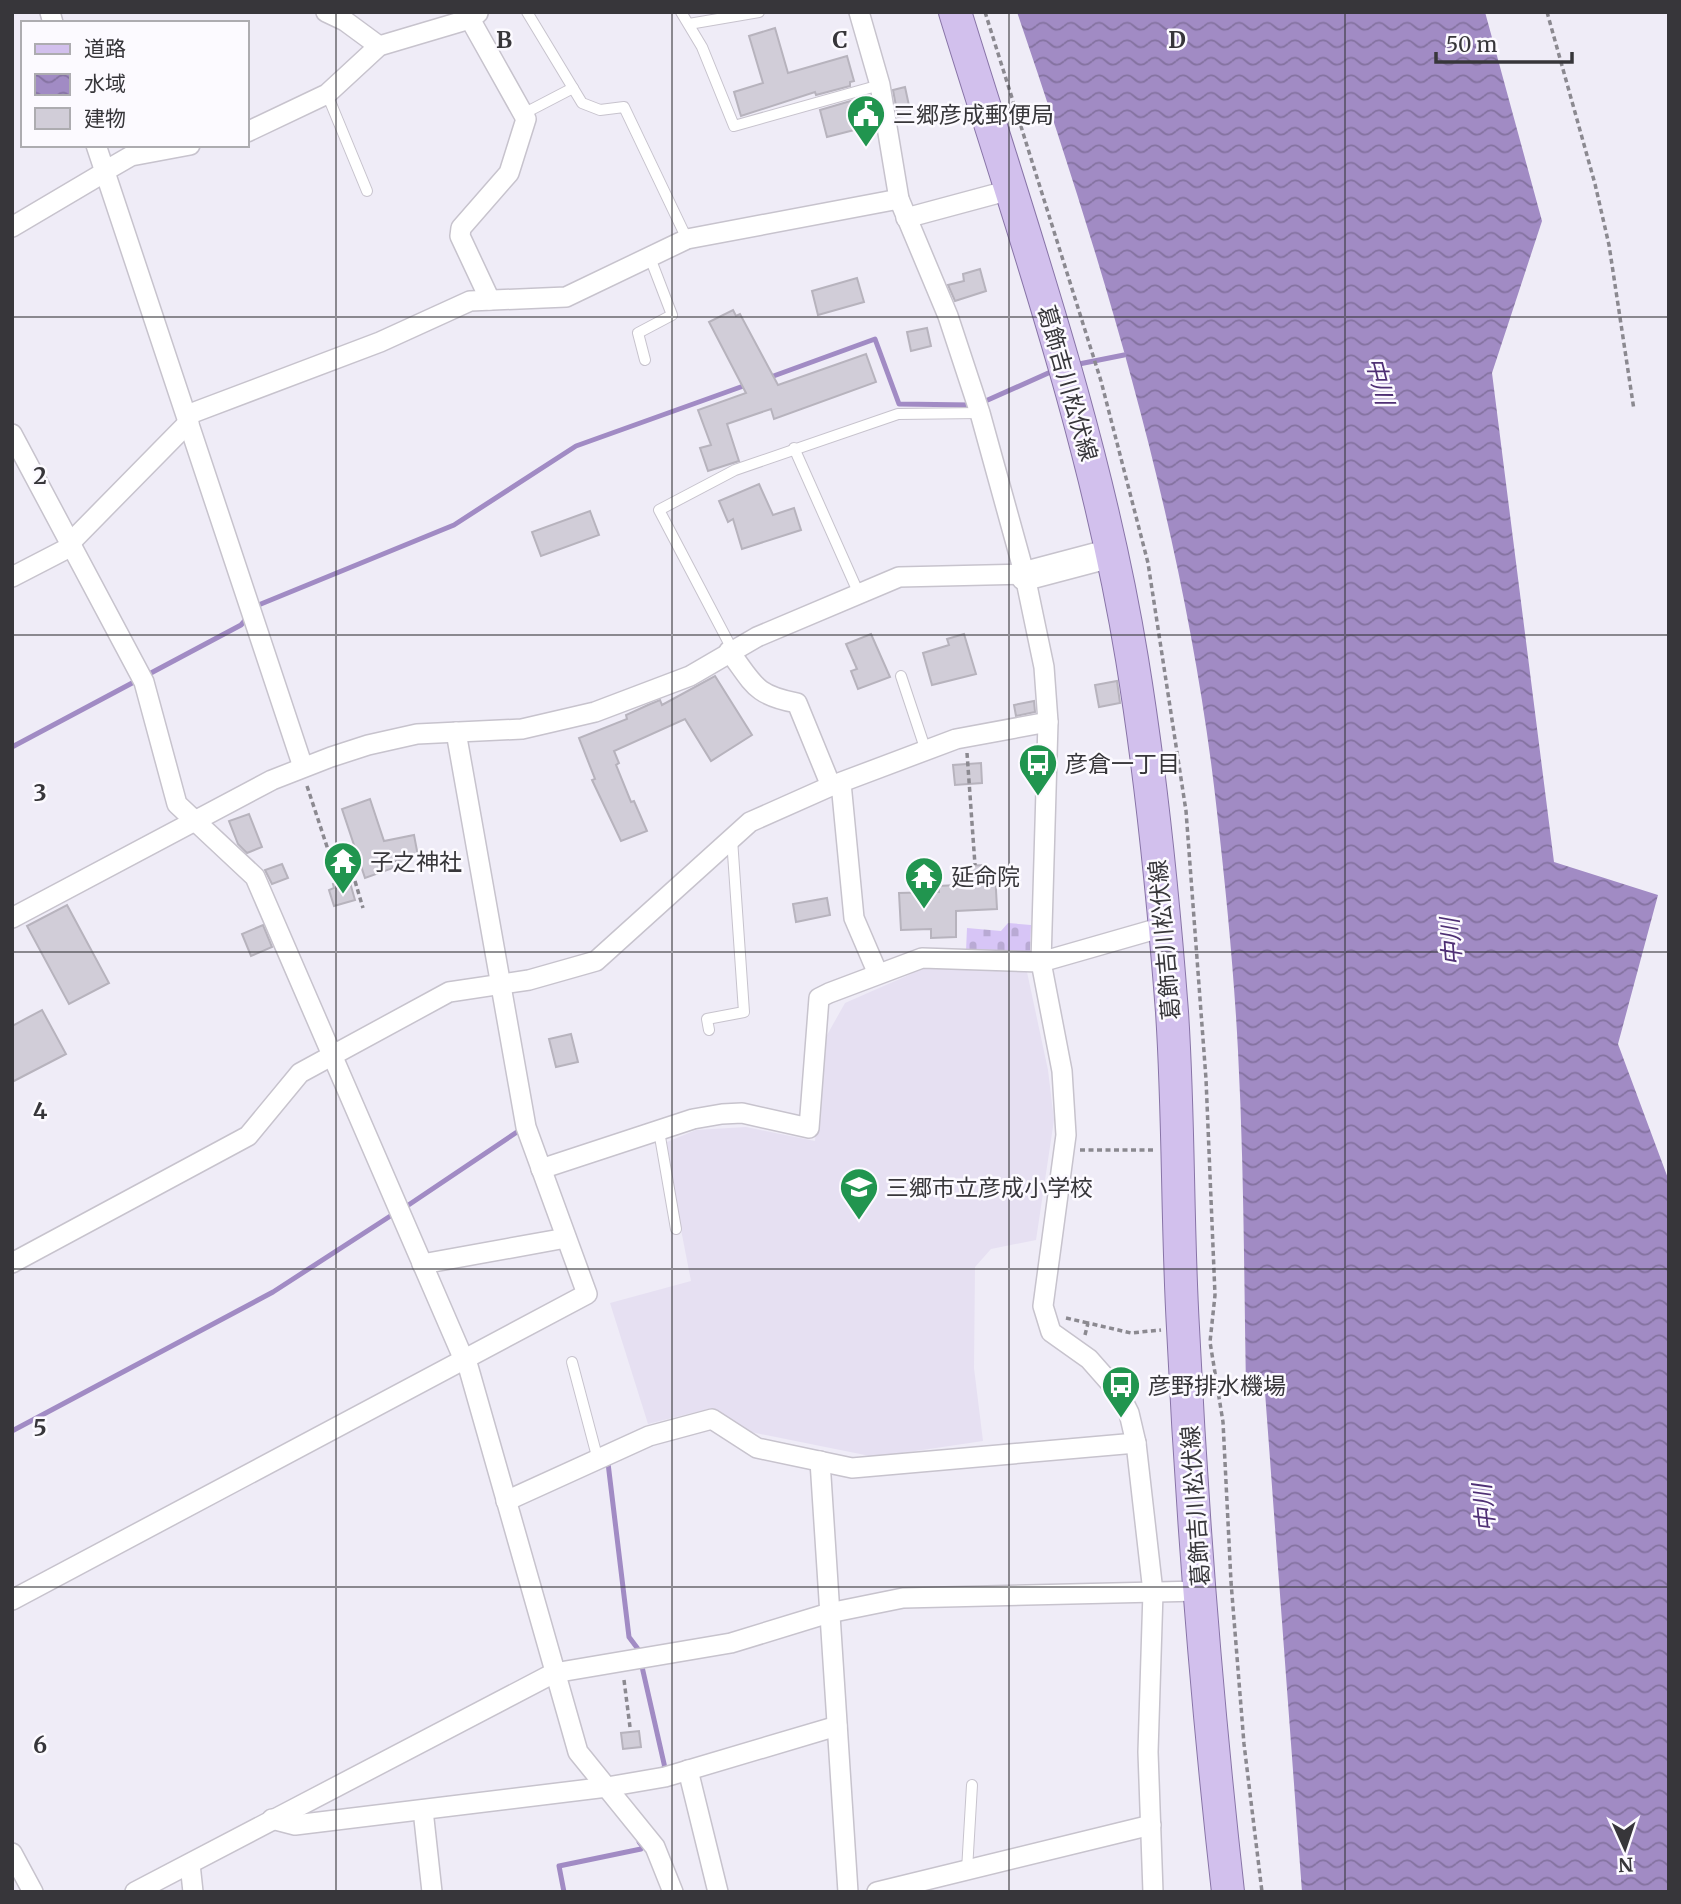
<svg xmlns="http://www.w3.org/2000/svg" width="1681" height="1904" viewBox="0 0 1681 1904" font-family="Merriweather,'Noto Sans JP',serif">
	<defs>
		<pattern id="cemetery-stones" width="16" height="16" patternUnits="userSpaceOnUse" patternTransform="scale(1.75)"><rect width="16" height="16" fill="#d7c5f6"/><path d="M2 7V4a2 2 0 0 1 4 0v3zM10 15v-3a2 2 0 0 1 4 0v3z" fill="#b9aad4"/></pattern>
		<pattern id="water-waves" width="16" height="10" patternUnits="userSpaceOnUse" patternTransform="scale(1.75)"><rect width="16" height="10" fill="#a18bc4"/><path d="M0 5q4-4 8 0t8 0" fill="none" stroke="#8472a0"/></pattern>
	</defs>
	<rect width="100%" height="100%" fill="#efecf7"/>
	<polygon fill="#e6e0f2" points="927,967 1027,972 1048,1070 1054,1120 1036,1240 991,1249 975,1267 974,1368 983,1441 875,1457 746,1431 712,1408 648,1424 610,1303 691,1281 670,1173 667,1142 696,1130 746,1127 815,1141 822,1044 845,1003"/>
	<polygon fill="url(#cemetery-stones)" points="1008,923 1031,925 1030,951 1027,954 966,951 967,928 1001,931"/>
	<path fill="url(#water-waves)" d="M 1017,12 L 1485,12 L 1542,221 L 1492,373 L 1554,862 L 1658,895 L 1618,1044 L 1669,1181 L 1669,1892 L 1302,1892 L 1265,1392 L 1246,1390 C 1244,1278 1244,1164 1238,1051 C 1234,972 1226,891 1217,812 C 1187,538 1106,273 1017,12 Z"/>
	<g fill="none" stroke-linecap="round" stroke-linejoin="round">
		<g stroke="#a18bc4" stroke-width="5">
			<polyline points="1074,365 1124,355"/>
			<polyline points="768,378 875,339 899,404 971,405"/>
			<polyline points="981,403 1055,370"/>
			<polyline points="256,606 454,525 576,446 749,384"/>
			<polyline points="12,747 241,625 248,617"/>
			<polyline points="404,1208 520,1130"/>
			<polyline points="12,1431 273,1292 395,1213"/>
			<polyline points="608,1463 629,1637 638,1649 665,1768 659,1770"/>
			<polyline points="564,1892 559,1866 641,1849 643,1847 639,1842"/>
		</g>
	</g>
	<g fill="#d1cdd8" stroke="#b7b3bd" stroke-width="2">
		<polygon points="775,28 788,73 847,56 854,81 850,82 850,86 816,95 815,92 741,116 734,92 763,83 749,36"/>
		<polygon points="905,87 911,115 898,117 893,90"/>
		<polygon points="854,100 862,128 827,137 820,110"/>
		<polygon points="980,269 986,291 955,301 948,285 964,281 963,274"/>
		<polygon points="857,278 864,302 818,315 812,291"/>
		<polygon points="733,310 736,316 740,314 778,385 866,354 876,382 774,419 771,409 727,424 739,461 708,471 700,448 711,445 698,410 746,393 709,322"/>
		<polygon points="927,328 931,346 911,351 907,332"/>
		<polygon points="759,484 773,515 794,508 801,530 742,549 733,519 728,522 719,501"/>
		<polygon points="590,511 599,535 541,556 532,532"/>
		<polygon points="871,634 890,677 858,689 851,671 857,669 846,644"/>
		<polygon points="964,634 976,674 932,685 923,653 949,645 947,639"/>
		<polygon points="715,676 752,735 711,761 685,719 614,751 619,763 616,765 631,802 634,801 647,831 621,841 592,780 595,779 579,738 627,719 626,715 648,705 660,700 662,705"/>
		<polygon points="1117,681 1120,703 1099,707 1095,685"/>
		<polygon points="1034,701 1035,712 1016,716 1014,705"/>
		<polygon points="981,763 982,783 955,785 953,765"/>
		<polygon points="370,799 384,841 414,835 418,856 391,862 393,868 365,878 342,809"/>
		<polygon points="249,814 262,847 247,853 238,844 229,821"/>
		<polygon points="282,864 288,878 272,884 265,870"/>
		<polygon points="984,865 985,872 995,871 997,909 956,911 956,937 931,938 931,929 901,930 899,893 939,892 939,886 957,885 957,873 967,872 966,866"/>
		<polygon points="349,879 355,900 334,906 329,890 334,888 333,884"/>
		<polygon points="827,898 830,915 796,922 793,904"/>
		<polygon points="67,905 109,983 69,1004 27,926"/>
		<polygon points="263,925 272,947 251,956 242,934"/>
		<polygon points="42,1010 66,1054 12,1082 12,1026"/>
		<polygon points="571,1034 578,1062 556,1067 549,1039"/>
		<polygon points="639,1731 641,1747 623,1749 621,1733"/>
	</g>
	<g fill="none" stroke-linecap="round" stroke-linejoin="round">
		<g stroke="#c7c3cd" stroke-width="12">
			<g id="lane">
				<polyline points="527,12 582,103 600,110 624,107 687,239"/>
				<polyline points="681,12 702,47 734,126 880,85"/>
				<polyline points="689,24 759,12"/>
				<polyline points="327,94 367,191"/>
				<polyline points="523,114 573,88"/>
				<polyline points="645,360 638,333 672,315 649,255"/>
				<polyline points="794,448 859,594"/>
				<polyline points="732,649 659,510 735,470 898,414 980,413"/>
				<polyline points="901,676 926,751"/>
				<polyline points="709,1030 707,1019 744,1012 732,839"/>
				<polyline points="659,1131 676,1229"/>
				<polyline points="572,1362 598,1460"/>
				<polyline points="967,1870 972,1785"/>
			</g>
		</g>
		<g stroke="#c7c3cd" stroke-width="22">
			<g id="street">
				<polyline points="50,12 53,23"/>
				<polyline points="326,12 345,21 379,46"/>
				<polyline points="859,12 880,85 899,199 948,316 980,413 1025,576 1044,667 1048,722 1041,962 1062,1071 1066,1135 1043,1306 1051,1332 1089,1359 1119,1393 1129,1413 1136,1443 1153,1592 1148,1752 1153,1892"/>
				<polyline points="470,19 526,119 509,173 461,228 460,236 490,300"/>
				<polyline points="247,132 327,94 379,46 470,19 478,13"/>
				<polyline points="96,145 303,767"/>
				<polyline points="105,171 131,156 190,145"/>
				<polyline points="906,218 1010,190"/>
				<polyline points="12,227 105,172"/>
				<polyline points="187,415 380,342 470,301 566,297 687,239 899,199"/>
				<polyline points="12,434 144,682 177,804 255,877 464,1360"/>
				<polyline points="70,543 189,422"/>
				<polyline points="12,577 72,546"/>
				<path d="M 729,651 C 754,684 754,695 797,703 L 831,786"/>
				<polyline points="841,783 854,918 878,974"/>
				<polyline points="12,918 272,780 331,757 368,745 417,734 522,729 595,712 690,676 757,637 899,577 1024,574"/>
				<polyline points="541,1169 693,1119 722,1114 742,1113 809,1128 819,998 829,993 922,958 1041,962 1163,927"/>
				<polyline points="12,1263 248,1136 300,1073 449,992 529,980 596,961 750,822 831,786 956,739 1048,722"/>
				<polyline points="422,1264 566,1238"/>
				<polyline points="466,1359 578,1752 655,1847 673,1892"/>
				<polyline points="820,1461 848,1892"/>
				<polyline points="506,1501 649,1436 712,1419 757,1448 852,1468 1136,1443"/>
				<polyline points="12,1600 587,1294 526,1127 456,732"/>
				<polyline points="688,1770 718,1892"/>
				<polyline points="423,1810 432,1892"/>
				<polyline points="272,1819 295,1825 607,1787 665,1777 837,1726"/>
				<polyline points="12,1853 33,1892"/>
				<polyline points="190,1864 193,1892"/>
				<polyline points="135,1892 554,1673 731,1643 829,1613 903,1598 1200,1591"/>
				<polyline points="877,1892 1151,1825"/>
			</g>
		</g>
		<g stroke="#c7c3cd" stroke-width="31">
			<polyline id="secondary" points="1025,576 1112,553"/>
		</g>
		<g stroke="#8874a7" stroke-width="34">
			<path id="primary" d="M 955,12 C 1021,226 1096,438 1132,659 C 1151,775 1163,894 1172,1012 C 1179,1117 1177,1223 1183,1328 C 1192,1516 1207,1705 1228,1892"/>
		</g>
		<g stroke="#8b8990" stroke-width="3.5" stroke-dasharray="5 3.5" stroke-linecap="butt">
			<polyline points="985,12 1101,381 1148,563 1186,811 1206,1079 1215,1295 1210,1342 1223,1422 1231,1582 1244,1744 1262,1892"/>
			<polyline points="1547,12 1595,184 1609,245 1634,410"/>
			<polyline points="967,753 975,865"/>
			<polyline points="307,786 338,880"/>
			<polyline points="329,853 349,861 363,908"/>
			<polyline points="1080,1150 1153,1150"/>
			<polyline points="1066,1318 1088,1323"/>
			<polyline points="1085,1335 1088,1323 1131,1333 1161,1330"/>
			<polyline points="624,1680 630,1727"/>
		</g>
		<use href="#lane" stroke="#fff" stroke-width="10"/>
		<use href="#street" stroke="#fff" stroke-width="19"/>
		<use href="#secondary" stroke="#fff" stroke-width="28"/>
		<use href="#primary" stroke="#d2c0ed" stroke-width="32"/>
	</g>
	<path fill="none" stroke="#37363a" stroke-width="2" stroke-opacity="0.55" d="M 336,12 L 336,1892M 672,12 L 672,1892M 1009,12 L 1009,1892M 1345,12 L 1345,1892M 12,317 L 1669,317M 12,635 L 1669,635M 12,952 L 1669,952M 12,1269 L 1669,1269M 12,1587 L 1669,1587"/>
	<defs>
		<g id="civic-pin" transform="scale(2.0125)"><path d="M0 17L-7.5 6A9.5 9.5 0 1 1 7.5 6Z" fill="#21954f" stroke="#fcfaff"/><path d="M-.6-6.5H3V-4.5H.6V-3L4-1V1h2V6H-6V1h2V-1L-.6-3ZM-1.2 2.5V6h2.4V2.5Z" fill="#fff"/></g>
		<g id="bus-pin" transform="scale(2.0125)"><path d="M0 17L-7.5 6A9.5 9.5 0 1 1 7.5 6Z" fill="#21954f" stroke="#fcfaff"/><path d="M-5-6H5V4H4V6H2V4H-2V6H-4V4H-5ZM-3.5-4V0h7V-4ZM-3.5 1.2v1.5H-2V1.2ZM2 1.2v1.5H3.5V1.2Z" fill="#fff"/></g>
		<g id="temple-pin" transform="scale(2.0125)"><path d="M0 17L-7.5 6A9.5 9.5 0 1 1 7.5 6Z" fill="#21954f" stroke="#fcfaff"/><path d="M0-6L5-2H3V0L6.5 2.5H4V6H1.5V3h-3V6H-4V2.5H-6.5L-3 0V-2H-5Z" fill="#fff"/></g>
		<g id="school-pin" transform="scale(2.0125)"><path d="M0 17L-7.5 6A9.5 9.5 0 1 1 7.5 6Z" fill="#21954f" stroke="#fcfaff"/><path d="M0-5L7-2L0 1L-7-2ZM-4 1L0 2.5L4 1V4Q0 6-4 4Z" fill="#fff"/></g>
	</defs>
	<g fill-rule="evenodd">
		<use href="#civic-pin" x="866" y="114"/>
		<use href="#bus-pin" x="1038" y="763"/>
		<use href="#temple-pin" x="343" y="861"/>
		<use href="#temple-pin" x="924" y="876"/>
		<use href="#school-pin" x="859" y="1187"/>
		<use href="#bus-pin" x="1121" y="1385"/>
	</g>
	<g text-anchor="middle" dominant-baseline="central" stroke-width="5" stroke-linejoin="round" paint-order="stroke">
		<g font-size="23" fill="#37363a" stroke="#fcfaff" text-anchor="start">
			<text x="893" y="114">三郷彦成郵便局</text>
			<text x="1065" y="763">彦倉一丁目</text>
			<text x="370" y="861">子之神社</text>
			<text x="951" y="876">延命院</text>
			<text x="886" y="1187">三郷市立彦成小学校</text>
			<text x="1148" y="1385">彦野排水機場</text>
		</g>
		<g font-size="23" fill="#37363a" stroke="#fcfaff">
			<text transform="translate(1068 383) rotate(74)">葛飾吉川松伏線</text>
			<text transform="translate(1164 940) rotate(-95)">葛飾吉川松伏線</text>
			<text transform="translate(1195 1506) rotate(-94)">葛飾吉川松伏線</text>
		</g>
		<g font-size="24" font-style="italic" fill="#4e2f74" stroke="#fcfaff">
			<text transform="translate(1380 381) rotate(76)">中川</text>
			<text transform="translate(1451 942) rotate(-94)">中川</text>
			<text transform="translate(1484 1508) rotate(-96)">中川</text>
		</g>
	</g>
	<g font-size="23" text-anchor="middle" font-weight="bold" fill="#37363a" stroke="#fcfaff" stroke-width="5" stroke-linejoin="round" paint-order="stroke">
		<text x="504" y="48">B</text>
		<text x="840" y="48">C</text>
		<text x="1177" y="48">D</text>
		<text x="40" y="484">2</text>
		<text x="40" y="801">3</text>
		<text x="40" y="1119">4</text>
		<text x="40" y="1436">5</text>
		<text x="40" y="1753">6</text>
	</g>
	<rect width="1681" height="1904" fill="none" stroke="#37363a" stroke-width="28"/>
	<rect x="21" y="21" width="228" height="126" fill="#fcfaff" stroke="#adacb0" stroke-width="2"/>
	<rect x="35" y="44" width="35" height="10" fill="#d2c0ed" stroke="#adacb0" stroke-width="2"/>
	<text x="84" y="56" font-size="21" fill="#37363a">道路</text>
	<rect x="35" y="74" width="35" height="21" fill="url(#water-waves)" stroke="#adacb0" stroke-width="2"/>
	<text x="84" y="91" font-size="21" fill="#37363a">水域</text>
	<rect x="35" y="108" width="35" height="21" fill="#d1cdd8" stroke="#adacb0" stroke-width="2"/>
	<text x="84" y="126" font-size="21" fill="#37363a">建物</text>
	<g transform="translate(1625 1848) rotate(177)" stroke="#fcfaff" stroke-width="5" paint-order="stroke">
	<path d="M0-5L12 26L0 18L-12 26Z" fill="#37363a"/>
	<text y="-10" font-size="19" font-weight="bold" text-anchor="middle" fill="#37363a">N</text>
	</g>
	<path d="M1436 52v10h136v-10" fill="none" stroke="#37363a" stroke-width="3.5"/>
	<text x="1446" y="52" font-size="21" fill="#37363a" stroke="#fcfaff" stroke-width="5" paint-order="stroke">50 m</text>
</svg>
